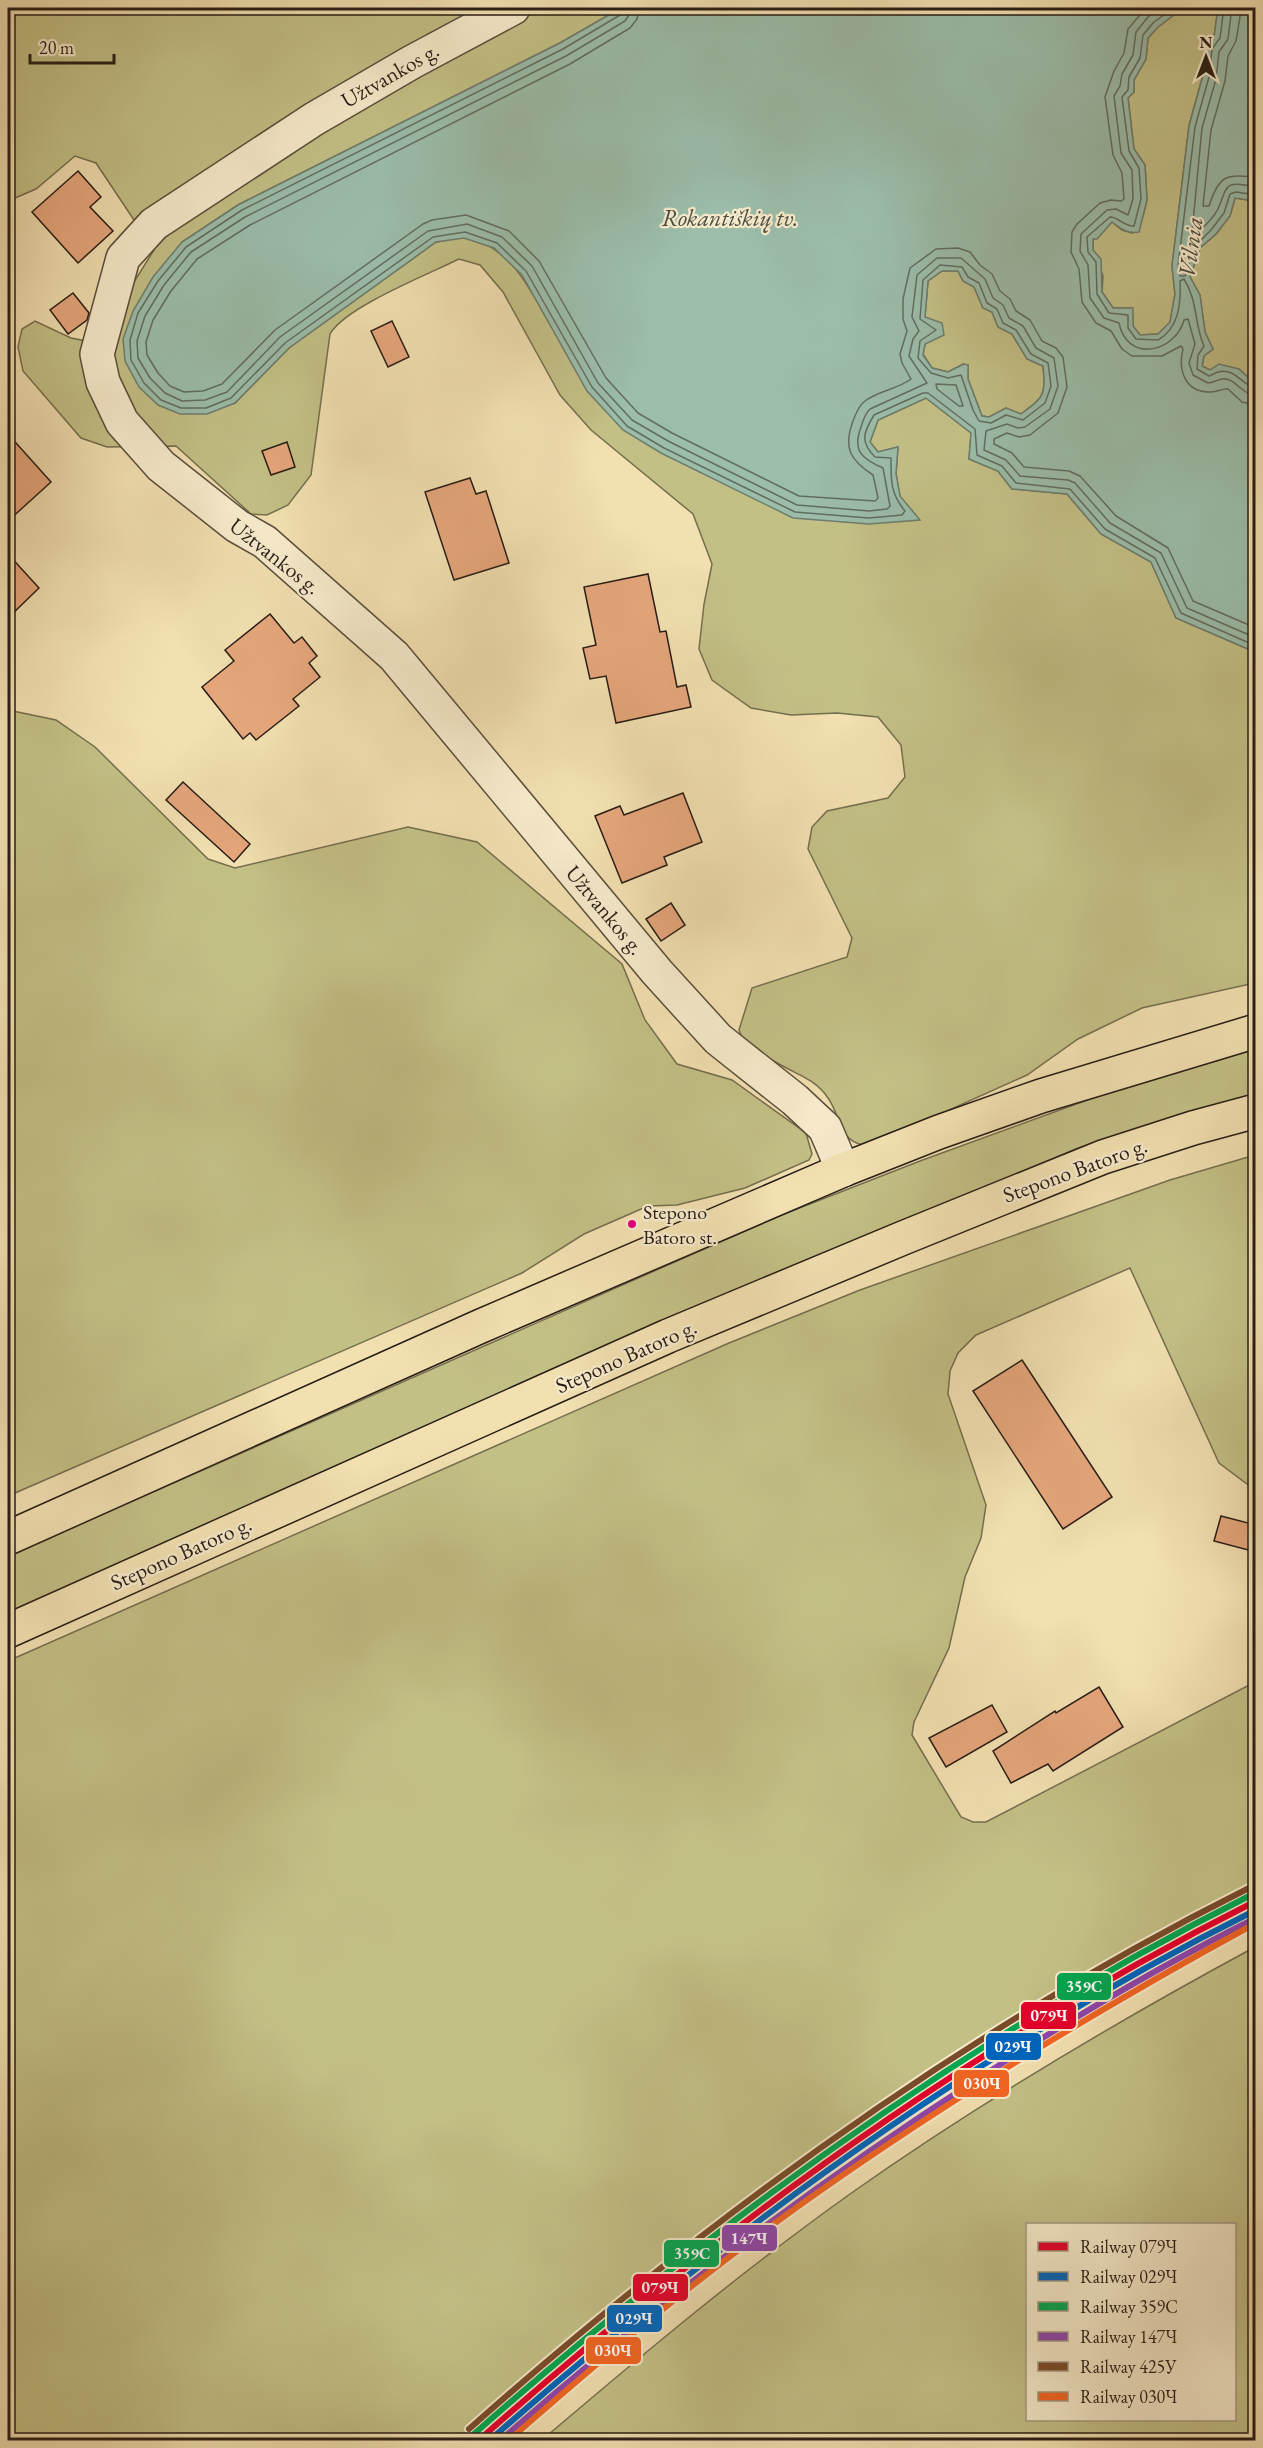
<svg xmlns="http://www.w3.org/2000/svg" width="1263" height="2448" viewBox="0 0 1263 2448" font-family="'EB Garamond',serif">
	<rect width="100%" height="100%" fill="#f2e0b1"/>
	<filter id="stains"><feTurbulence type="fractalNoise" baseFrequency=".00333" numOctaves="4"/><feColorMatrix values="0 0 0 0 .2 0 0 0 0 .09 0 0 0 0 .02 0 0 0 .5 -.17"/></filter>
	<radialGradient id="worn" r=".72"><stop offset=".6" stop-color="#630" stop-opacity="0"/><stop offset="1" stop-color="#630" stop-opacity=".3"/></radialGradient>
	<g fill="#c3c086" stroke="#756e4e" stroke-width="1.5" fill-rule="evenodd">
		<path d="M 8,8 L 621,8 L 560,43 L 238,205 L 182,242 L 235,403 L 289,348 L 436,242 C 445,241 456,237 464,238 C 508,243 529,287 548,321 L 919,519 L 900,497 L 896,474 L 898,447 L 878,452 L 870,442 L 878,420 L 926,398 L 971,433 L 969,459 L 998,471 L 1012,489 L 1067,494 L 1101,534 L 1151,562 L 1176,618 L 1255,652 L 1255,983 L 1142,1008 L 1078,1039 L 1027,1075 L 927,1120 L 863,1145 C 838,1140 841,1116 828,1098 C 815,1079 798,1075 779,1064 C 766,1057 755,1049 743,1041 L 739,1030 L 752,988 L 847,957 L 852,938 L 808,849 L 812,827 L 827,811 L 888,798 L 905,777 L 901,745 L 878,717 L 837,713 L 791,715 L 751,708 L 712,680 L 699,649 L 704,604 L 712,564 L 693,514 L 591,430 L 560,395 L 503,292 L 480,265 L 459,259 C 429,274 345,307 330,334 L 311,475 L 288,505 L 267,515 L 251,514 L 176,446 L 107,447 L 81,438 L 23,371 L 18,347 L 22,329 L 35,321 L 71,338 L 112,346 L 122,301 L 154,250 L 96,163 L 75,156 L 36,189 L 8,201 Z"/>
		<polygon points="1188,8 1211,8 1217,15 1214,37 1206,46 1203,75 1189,126 1172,266 1175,294 1170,323 1158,334 1140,335 1133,326 1132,308 1113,308 1102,292 1103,276 1093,250 1093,239 1097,238 1112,222 1122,230 1132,233 1143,216 1147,200 1145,165 1134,149 1128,98 1134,92 1134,80 1146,59 1148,38 1158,27 1179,11 1185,11"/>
		<polygon points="1235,198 1255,201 1255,384 1239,369 1210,370 1202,366 1204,356 1213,349 1205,332 1200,295 1190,277 1200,248 1216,234 1230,216"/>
		<path d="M 942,271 L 958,271 L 963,281 L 974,287 L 983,308 L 992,312 L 998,327 L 1012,334 L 1027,359 L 1043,366 C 1046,396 1044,397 1021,414 L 1006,408 L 989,417 L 982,416 L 968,379 L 968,365 L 963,364 L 948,372 L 932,368 L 923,354 L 925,344 L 934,338 L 925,317 L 928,281 Z"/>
		<polygon points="8,710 56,720 95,747 208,859 235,868 408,827 477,842 622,964 645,1020 677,1064 732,1080 806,1133 812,1154 809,1160 745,1188 677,1205 648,1206 584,1234 522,1273 8,1496"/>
		<polygon points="1255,1049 1255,1094 1078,1148 423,1429 8,1613 8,1556 779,1216 920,1161 1101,1095"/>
		<path d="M 1255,1155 L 1255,1490 L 1219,1463 L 1130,1268 L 976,1335 L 958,1353 L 950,1371 L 948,1394 L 986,1505 L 981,1538 L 965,1577 L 949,1648 L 914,1722 L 912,1735 L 961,1817 L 973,1822 L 986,1822 L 1255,1682 L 1255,1887 C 1208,1913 1160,1937 1114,1965 C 912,2085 717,2218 537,2368 C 509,2391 483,2416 457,2440 L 8,2440 L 8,1661 L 729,1343 L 860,1290 L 1170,1180 Z"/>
		<path d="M 1255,1947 L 1255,2440 L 542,2440 C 642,2355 742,2271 850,2194 C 979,2103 1116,2022 1255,1947 ZM 1028,2224 L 1234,2224 L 1234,2420 L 1028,2420 Z"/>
	</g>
	<path fill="#9bbdaa" stroke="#6d7d6e" stroke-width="1.5" fill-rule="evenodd" d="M 621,8 L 1188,8 L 1185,11 L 1179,11 L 1158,27 L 1148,38 L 1146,59 L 1134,80 L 1134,92 L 1128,98 L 1134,149 L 1145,165 L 1147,200 L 1139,232 C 1128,234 1121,229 1112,222 L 1097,239 L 1093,239 L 1093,250 L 1101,259 L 1102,292 L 1113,308 L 1133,308 L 1133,326 L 1140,335 L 1158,334 L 1170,322 L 1175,294 L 1172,266 L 1189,126 L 1203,75 L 1206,46 L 1214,37 L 1217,15 L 1211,8 L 1255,8 L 1255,201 L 1235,198 L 1230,216 L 1216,234 L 1200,248 L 1190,277 L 1200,295 L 1205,332 L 1213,349 L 1204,356 L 1202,366 L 1210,370 L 1219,364 L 1239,369 L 1255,384 L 1255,652 L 1176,618 L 1151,562 L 1101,534 L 1067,494 L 1012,489 L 998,471 L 969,459 L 971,433 L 926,398 L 878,420 L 870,442 L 878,452 L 898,447 L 896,474 L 900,496 L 920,520 L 869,524 L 793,518 L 661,453 L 623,430 L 587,391 L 522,275 L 494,248 L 464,238 L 436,242 L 289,348 L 235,403 L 207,414 L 180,414 L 158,405 L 139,387 L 125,361 L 123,339 L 133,311 L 153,277 L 182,242 L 238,205 L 560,43 ZM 942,271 L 958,271 L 963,281 L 974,287 L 983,308 L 992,312 L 998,327 L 1012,334 L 1027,359 L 1043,366 C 1046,396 1044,397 1021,414 L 1006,408 L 989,417 L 982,416 L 968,379 L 968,365 L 964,364 L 948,372 L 932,368 L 923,355 L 925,344 L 944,335 L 942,323 L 925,317 L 928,281 Z"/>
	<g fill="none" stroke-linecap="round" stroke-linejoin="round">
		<g stroke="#616d60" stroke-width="1.5">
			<path d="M 623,8 L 620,15 L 563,49 L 242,210 L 186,247 L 158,281 L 138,313 L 130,340 L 131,360 L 144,383 L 161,400 L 181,408 L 206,408 L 231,398 L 285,343 L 433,237 L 465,232 L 497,243 L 526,271 L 592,387 L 627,426 L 664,448 L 795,512 L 869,518 L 902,515 L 905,511 C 890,493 891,480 891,458 L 875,457 C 860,442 863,433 874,415 L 923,393 L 928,393 L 975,429 L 977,455 L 1002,466 L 1016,483 L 1070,489 L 1105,529 L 1155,558 L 1181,613 L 1256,646"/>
			<path d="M 630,8 L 629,15 L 625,21 L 566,56 L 245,217 L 191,252 L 164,285 L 145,316 L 137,341 L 138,358 L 150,378 L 165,393 L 182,401 L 205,400 L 227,392 L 280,337 L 428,231 L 467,224 L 502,237 L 532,266 L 598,383 L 632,420 L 668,441 L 797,505 L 869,511 L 887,509 L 890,506 L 883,468 C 862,459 852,451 861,427 C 863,420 865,414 870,409 L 927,383 L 909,356 L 913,339 L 919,331 L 912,317 L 917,275 L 937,258 L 961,258 L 985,279 L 993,298 L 1003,305 L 1009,318 L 1023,326 L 1036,348 L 1054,358 L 1058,386 L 1050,409 L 1025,427 L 1018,428 L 1007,424 L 986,431 L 984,450 L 1006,460 L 1020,476 L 1068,480 L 1075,483 L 1110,523 L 1161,553 L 1187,608 L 1256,638"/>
			<path d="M 639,8 L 637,19 L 630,28 L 570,64 L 250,225 L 197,259 L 171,291 L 153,320 L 146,342 L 147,355 L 158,373 L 170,386 L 184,392 L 203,391 L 222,384 L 275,330 L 423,224 L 432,220 L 466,215 L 509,231 L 539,261 L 606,378 L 638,413 L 672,433 L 799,496 L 875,501 L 878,498 L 873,475 C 850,460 843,448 853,421 C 856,414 858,406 865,401 C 878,391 898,389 911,379 L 902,363 L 900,354 L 907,331 L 903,319 L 903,299 L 910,268 L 936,249 L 958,248 L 970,252 L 980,265 L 992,274 L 1000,291 L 1010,299 L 1016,311 L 1030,320 L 1042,341 L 1056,348 L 1063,357 L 1067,387 L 1058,413 L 1030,435 L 1019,437 L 1007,433 L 994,439 L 994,444 L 1012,453 L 1024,467 L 1069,471 L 1080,476 L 1116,516 L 1168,548 L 1193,601 L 1256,628"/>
			<path d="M 1146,8 L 1128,29 L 1124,53 L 1114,71 L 1105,97 L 1113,155 L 1122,173 L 1124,199 L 1121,201 L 1111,200 L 1100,203 L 1077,224 L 1072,232 L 1071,252 L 1079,269 L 1082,302 L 1096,323 L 1111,331 L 1122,349 L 1132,356 L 1162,356 L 1181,346 L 1183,349 C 1178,369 1184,391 1208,392 C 1216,393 1221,388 1228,389 L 1242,402 L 1256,405"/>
			<path d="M 1161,8 L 1148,17 L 1136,32 L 1133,55 L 1122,74 L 1120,86 L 1114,96 L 1121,153 L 1132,170 L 1133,199 L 1128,215 L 1116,209 L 1107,210 L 1081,234 L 1080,251 L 1088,265 L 1090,298 L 1104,318 L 1119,323 C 1127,363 1175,353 1184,320 L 1188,319 L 1195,344 L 1189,363 L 1193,375 L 1208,383 C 1213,383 1216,380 1222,379 C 1235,377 1242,395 1256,396"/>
			<path d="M 1174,8 L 1154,22 L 1143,35 L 1140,58 L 1129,77 L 1128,90 L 1122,97 L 1129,151 L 1139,168 L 1141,199 L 1134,226 C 1124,227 1119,217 1110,217 L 1087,237 L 1088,252 L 1096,262 L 1097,294 L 1109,313 L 1128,315 L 1128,328 L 1136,339 L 1158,340 C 1179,328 1181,304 1180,281 L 1184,279 C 1198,301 1194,323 1204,346 L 1198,355 L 1197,369 L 1209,376 C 1212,375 1215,373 1218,372 C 1235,367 1242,386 1256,388"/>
			<polyline points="1219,8 1223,15 1220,38 1212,49 1209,77 1195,127 1178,266 1180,276 1185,276 1195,246 1211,230 1224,213 1230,194 1236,192 1256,195"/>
			<path d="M 1228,8 L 1231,15 L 1228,39 L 1219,52 L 1216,79 L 1202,128 L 1192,233 L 1196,234 C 1204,227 1213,219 1218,209 C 1228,185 1224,180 1256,187"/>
			<path d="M 1238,8 L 1240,17 L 1236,41 L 1228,56 L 1225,81 L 1211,130 L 1203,206 L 1209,206 C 1218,178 1225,172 1256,178"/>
			<polygon points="940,265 962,267 968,277 979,283 987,303 997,309 1003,323 1016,330 1031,354 1048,363 1051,386 1045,403 1023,420 1006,415 991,423 979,421 973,410 961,375 948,378 931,373 918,358 920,341 936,330 920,319 923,280"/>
			<polygon points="936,384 956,385 963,406 959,406 937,389"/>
		</g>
	</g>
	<g fill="#e6a67c" stroke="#271d15" stroke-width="1.5">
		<polygon points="78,171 101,197 90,207 113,231 78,263 32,212"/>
		<polygon points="73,293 89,313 87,320 68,334 50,310"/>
		<polygon points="392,321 409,357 388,367 371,331"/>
		<polygon points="8,434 51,482 8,521"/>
		<polygon points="287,442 295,467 271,475 262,451"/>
		<polygon points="470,478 476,494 486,491 509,563 454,580 425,492"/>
		<polygon points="8,554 39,588 8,618"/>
		<polygon points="648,574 660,632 666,631 677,687 686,685 691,707 616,723 606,676 590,679 583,648 596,645 584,587"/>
		<polygon points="270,614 294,643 302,637 317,656 309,663 320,677 293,699 299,706 275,725 256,740 250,733 243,739 202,687 234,661 225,650"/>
		<polygon points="183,782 250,844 234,862 166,800"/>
		<polygon points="683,793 702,842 664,857 667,865 622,883 595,816 620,806 624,815"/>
		<polygon points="671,903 685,925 661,941 646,919"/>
		<polygon points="1022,1360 1112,1497 1063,1529 973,1391"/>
		<polygon points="1221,1516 1256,1525 1256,1552 1214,1541"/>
		<polygon points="1099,1687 1123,1727 1053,1771 1048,1764 1011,1783 993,1751 1055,1711 1056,1713"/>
		<polygon points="992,1705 1007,1732 946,1767 929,1738"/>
	</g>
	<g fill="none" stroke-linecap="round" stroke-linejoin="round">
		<g stroke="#5a4e3c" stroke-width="36">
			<polyline id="minor" points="513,8 412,62 314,119 154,224 123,258 97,354 103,382 122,422 161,466 237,526 265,542 394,656 657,972 718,1039 795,1100 825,1128 843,1170"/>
		</g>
		<g stroke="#271d15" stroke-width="36">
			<g id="primary">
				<polyline points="8,1538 481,1326 843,1170 939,1132 1041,1096 1256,1031"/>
				<polyline points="8,1631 668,1336 903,1238 1103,1157 1193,1128 1256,1111"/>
			</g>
		</g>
		<use href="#minor" stroke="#f7ebcc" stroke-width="33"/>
		<use href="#primary" stroke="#f2e0b1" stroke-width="33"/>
		<g stroke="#f7ebcc" stroke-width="10">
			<path id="rail-1" d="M 479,2440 C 715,2231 973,2043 1256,1901"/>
		</g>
		<g stroke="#f7ebcc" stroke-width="10">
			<path id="rail-2" d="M 490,2440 C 722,2236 978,2048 1256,1910"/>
		</g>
		<g stroke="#f7ebcc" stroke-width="10">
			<path id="rail-3" d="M 474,2434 C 711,2225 969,2036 1253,1894"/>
		</g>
		<g stroke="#f7ebcc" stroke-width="10">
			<path id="rail-4" d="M 501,2440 C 651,2308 807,2189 976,2080 C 1066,2022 1159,1966 1256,1918"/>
		</g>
		<g stroke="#f7ebcc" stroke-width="10">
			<path id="rail-5" d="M 469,2429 C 706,2219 965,2030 1249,1888"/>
		</g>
		<g stroke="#f7ebcc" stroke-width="10">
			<path id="rail-6" d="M 509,2440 C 595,2365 682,2290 775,2223 C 928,2112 1089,2014 1256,1923"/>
		</g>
		<use href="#rail-1" stroke="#e4002b" stroke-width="6"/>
		<use href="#rail-2" stroke="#0065bd" stroke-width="6"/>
		<use href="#rail-3" stroke="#00a651" stroke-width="6"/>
		<use href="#rail-4" stroke="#8e44ad" stroke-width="6"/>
		<use href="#rail-5" stroke="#7a4b2a" stroke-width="6"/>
		<use href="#rail-6" stroke="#f26522" stroke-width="6"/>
	</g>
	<circle fill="#e5007d" stroke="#f7ebcc" stroke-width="2" cx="632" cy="1224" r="5"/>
	<g text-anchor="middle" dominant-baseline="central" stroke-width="4.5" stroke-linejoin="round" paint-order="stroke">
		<g font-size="20" fill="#271d15" stroke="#f7ebcc" text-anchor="start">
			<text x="643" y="1212">Stepono<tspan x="643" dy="25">Batoro st.</tspan></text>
		</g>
		<g font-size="22" fill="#271d15" stroke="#f7ebcc">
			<text transform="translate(390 75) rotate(-30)">Užtvankos g.</text>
			<text transform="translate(275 556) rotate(38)">Užtvankos g.</text>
			<text transform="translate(605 910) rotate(50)">Užtvankos g.</text>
			<text transform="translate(1075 1170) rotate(-20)">Stepono Batoro g.</text>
			<text transform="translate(626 1356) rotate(-24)">Stepono Batoro g.</text>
			<text transform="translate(181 1553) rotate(-24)">Stepono Batoro g.</text>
		</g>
		<g font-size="24" font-style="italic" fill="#4a4d42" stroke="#f7ebcc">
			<text x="730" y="217">Rokantiškių tv.</text>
			<text transform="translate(1190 247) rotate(-82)">Vilnia</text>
		</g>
	</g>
	<g stroke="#f7ebcc" stroke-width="2">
		<rect x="1056" y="1972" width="56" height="29" rx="6" fill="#00a651"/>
		<rect x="1020" y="2001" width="57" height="29" rx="6" fill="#e4002b"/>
		<rect x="985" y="2032" width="57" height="29" rx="6" fill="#0065bd"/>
		<rect x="953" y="2069" width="57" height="29" rx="6" fill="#f26522"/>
		<rect x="721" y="2224" width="57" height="28" rx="6" fill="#8e44ad"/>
		<rect x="663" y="2239" width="57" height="29" rx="6" fill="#00a651"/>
		<rect x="632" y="2273" width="57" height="29" rx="6" fill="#e4002b"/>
		<rect x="606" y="2304" width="57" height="29" rx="6" fill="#0065bd"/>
		<rect x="585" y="2336" width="57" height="29" rx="6" fill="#f26522"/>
	</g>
	<g font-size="16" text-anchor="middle" font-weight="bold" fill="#fff">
		<text x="1084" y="1992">359С</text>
		<text x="1049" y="2021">079Ч</text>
		<text x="1013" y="2052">029Ч</text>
		<text x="982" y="2089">030Ч</text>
		<text x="749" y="2244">147Ч</text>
		<text x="692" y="2259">359С</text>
		<text x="660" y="2293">079Ч</text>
		<text x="634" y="2324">029Ч</text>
		<text x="613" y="2356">030Ч</text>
	</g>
	<rect width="1263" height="2448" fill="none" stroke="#f2e0b1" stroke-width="30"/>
	<rect x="9" y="9" width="1245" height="2430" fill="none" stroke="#271d15" stroke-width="3"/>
	<rect x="15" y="15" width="1233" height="2418" fill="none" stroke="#271d15" stroke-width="1.5"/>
	<rect x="1026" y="2223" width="210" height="198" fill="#f7ebcc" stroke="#a49983" stroke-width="1.5"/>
	<rect x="1038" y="2242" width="30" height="9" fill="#e4002b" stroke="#a49983" stroke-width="1.5"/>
	<text x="1080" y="2253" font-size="18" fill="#271d15">Railway 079Ч</text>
	<rect x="1038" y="2272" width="30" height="9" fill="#0065bd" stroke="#a49983" stroke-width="1.5"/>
	<text x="1080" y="2283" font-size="18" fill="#271d15">Railway 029Ч</text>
	<rect x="1038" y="2302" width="30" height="9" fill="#00a651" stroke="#a49983" stroke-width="1.5"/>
	<text x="1080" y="2313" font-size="18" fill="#271d15">Railway 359С</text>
	<rect x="1038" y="2332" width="30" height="9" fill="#8e44ad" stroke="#a49983" stroke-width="1.5"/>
	<text x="1080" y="2343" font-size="18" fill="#271d15">Railway 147Ч</text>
	<rect x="1038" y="2362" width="30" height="9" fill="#7a4b2a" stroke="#a49983" stroke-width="1.5"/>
	<text x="1080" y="2373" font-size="18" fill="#271d15">Railway 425У</text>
	<rect x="1038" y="2392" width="30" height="9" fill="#f26522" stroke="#a49983" stroke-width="1.5"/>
	<text x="1080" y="2403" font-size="18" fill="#271d15">Railway 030Ч</text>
	<g transform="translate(1206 57)" stroke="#f7ebcc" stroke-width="4.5" paint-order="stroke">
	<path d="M0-4.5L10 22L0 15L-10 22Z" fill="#271d15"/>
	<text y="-9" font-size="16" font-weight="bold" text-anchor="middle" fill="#271d15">N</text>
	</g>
	<path d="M30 54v9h84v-9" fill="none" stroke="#271d15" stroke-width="3"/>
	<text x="39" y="54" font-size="18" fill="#271d15" stroke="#f7ebcc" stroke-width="4.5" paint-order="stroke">20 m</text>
	<rect width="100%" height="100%" filter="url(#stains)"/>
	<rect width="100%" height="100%" fill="url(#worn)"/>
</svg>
